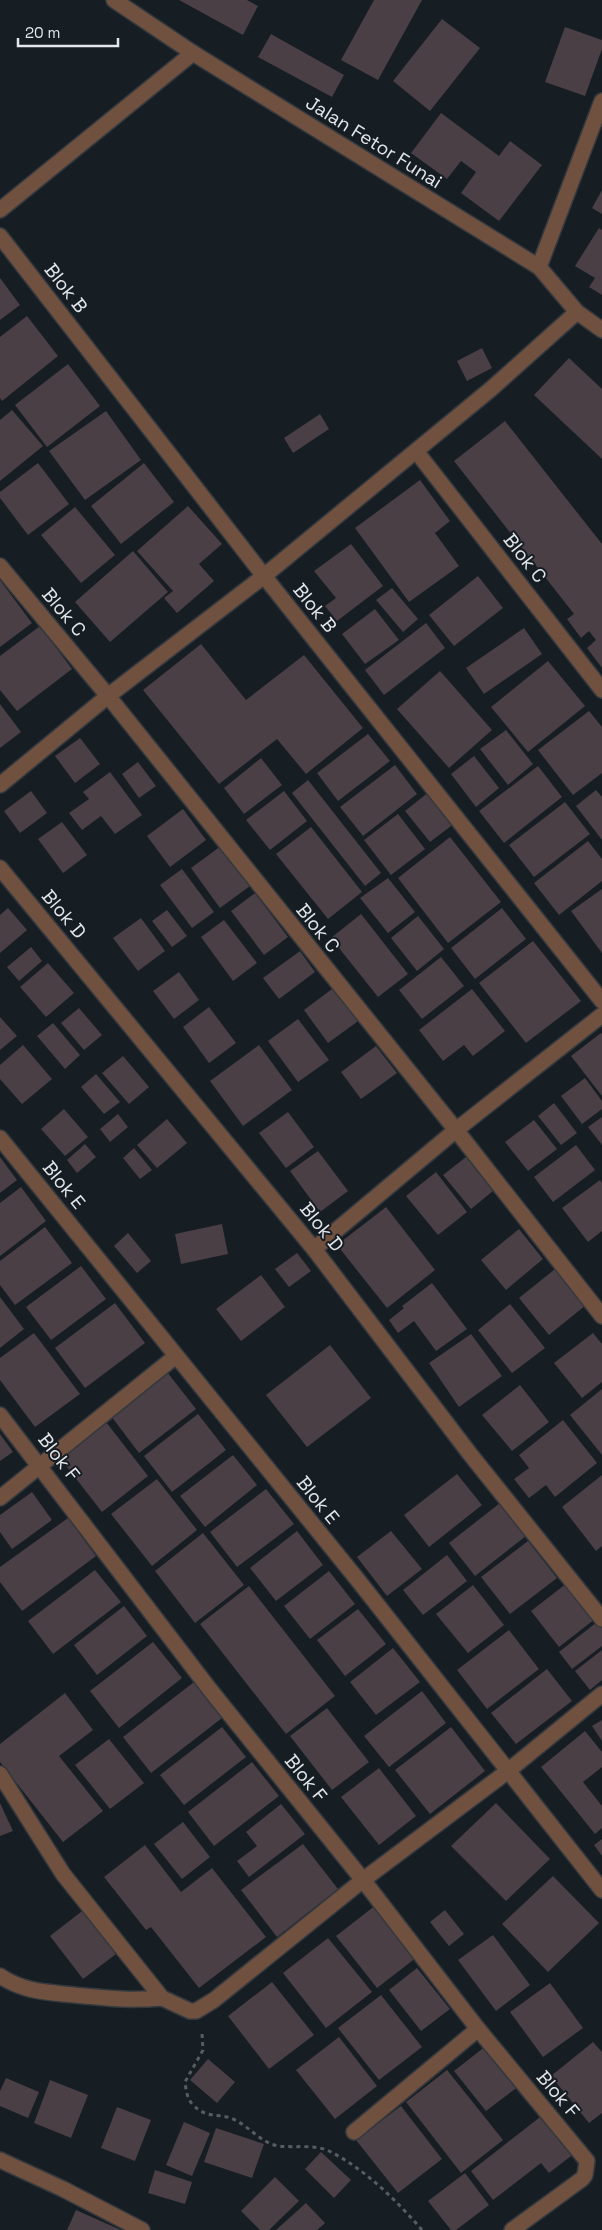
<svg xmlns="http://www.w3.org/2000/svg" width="602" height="2230" viewBox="0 0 602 2230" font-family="'Space Grotesk',sans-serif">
	<rect width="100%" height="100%" fill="#161d23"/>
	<g fill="#493f45">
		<polygon points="179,0 247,0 258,6 243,35"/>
		<polygon points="374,0 422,0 378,80 341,60"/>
		<polygon points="442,19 480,48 430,111 393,81"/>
		<polygon points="565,27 602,40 602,49 585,96 545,82"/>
		<polygon points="271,34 344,75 332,97 258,57"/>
		<polygon points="441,113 499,156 510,141 542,165 499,221 461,193 476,172 461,161 447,179 411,153"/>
		<polygon points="602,190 602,214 592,208"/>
		<polygon points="599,228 602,230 602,295 589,287 595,278 575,266"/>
		<polygon points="0,278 20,305 0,320"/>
		<polygon points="27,316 58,356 2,401 0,398 0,337"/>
		<polygon points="482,348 492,368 467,381 457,361"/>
		<polygon points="569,358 602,389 602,459 534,395"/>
		<polygon points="68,364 100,406 47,447 15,405"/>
		<polygon points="12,410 43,446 0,481 0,420"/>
		<polygon points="106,411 141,460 85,500 49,451"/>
		<polygon points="320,414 329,429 293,453 284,438"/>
		<polygon points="505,421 602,544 602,668 587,648 596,640 589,631 581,638 567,619 574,614 454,461"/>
		<polygon points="38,463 69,504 28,535 0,498 0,492"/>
		<polygon points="144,463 174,502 121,544 91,506"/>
		<polygon points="420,480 450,521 435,533 459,566 409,602 355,528"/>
		<polygon points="188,506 222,544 199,564 214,581 177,613 164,598 173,591 137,551"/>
		<polygon points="75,507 115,555 81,583 41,535"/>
		<polygon points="351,544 383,586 337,621 325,606 336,598 314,571"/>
		<polygon points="133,551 168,592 110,642 75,602"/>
		<polygon points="478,576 503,608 454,646 429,615"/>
		<polygon points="0,580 32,623 0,647"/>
		<polygon points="392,588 418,619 403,632 376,600"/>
		<polygon points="375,609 399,640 365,664 342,634"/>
		<polygon points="426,623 445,648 384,695 365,670"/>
		<polygon points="40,626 72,669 17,711 0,690 0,656"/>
		<polygon points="524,628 542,654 484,694 466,668"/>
		<polygon points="201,644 246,700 304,655 363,728 306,774 277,739 219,784 143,690"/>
		<polygon points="548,661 585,706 528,752 491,707"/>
		<polygon points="440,671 492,730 449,768 397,709"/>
		<polygon points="0,704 21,732 0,748"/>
		<polygon points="589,711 602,727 602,773 573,795 538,750"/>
		<polygon points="506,730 533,764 508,785 480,749"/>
		<polygon points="368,734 390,761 338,801 317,773"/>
		<polygon points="80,738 100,764 75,783 55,756"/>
		<polygon points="474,756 499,788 476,807 451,774"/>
		<polygon points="261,758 282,785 244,814 224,788"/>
		<polygon points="138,762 156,786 139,798 122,774"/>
		<polygon points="395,765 417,794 363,836 340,807"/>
		<polygon points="538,766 562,797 504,843 479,811"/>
		<polygon points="110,772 142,815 115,834 101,816 82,830 69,813 89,799 83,792"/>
		<polygon points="308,780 381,873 365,886 292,793"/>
		<polygon points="596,790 602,797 602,840 576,806"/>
		<polygon points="31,791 47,813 20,833 4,811"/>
		<polygon points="284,791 307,821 270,850 246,820"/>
		<polygon points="430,791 455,823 430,842 405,811"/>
		<polygon points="565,802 590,834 534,877 509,845"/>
		<polygon points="183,809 206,840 170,867 147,836"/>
		<polygon points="398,814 425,849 391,875 364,840"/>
		<polygon points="62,822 87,855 63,873 38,839"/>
		<polygon points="311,827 362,892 328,919 276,854"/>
		<polygon points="450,837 501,902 448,943 398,878"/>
		<polygon points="588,841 602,859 602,881 559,915 534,883"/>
		<polygon points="221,846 250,886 220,908 191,868"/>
		<polygon points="182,869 214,912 192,928 160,885"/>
		<polygon points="388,878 415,912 388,933 360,898"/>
		<polygon points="602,889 602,953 571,911"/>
		<polygon points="255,893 288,937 264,955 231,911"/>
		<polygon points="8,908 27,930 0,953 0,915"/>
		<polygon points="502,908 526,939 475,979 451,948"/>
		<polygon points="167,910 187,936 172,947 152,921"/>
		<polygon points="361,914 408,974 378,997 331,938"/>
		<polygon points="418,916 444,949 417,971 391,938"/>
		<polygon points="141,918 165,951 138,971 113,938"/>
		<polygon points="224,920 257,963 233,981 201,937"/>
		<polygon points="533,941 581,1001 526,1043 479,983"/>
		<polygon points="31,947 42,961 19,981 7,967"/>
		<polygon points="300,951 315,972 279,999 263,978"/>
		<polygon points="441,957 464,986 422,1019 399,990"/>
		<polygon points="48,963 74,993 46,1017 20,987"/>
		<polygon points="179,972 199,1000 174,1019 153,991"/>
		<polygon points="336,986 361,1019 328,1043 304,1010"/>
		<polygon points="472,989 505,1031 473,1056 464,1045 443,1061 419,1030"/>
		<polygon points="209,1007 236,1043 209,1063 183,1027"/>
		<polygon points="79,1008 102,1035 84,1050 61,1023"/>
		<polygon points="0,1017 17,1036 0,1050"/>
		<polygon points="298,1019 329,1060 298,1082 268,1041"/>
		<polygon points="53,1023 80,1055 65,1069 37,1036"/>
		<polygon points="601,1033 602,1034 602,1096 571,1056"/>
		<polygon points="23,1045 52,1079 22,1104 0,1079 0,1065"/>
		<polygon points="259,1045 292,1090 243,1126 210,1081"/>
		<polygon points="376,1046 397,1073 361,1099 341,1072"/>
		<polygon points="123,1056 149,1087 129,1104 102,1073"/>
		<polygon points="96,1074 120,1102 104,1114 81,1087"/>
		<polygon points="585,1078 602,1101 602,1109 582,1124 561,1096"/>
		<polygon points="554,1103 577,1133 561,1145 538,1116"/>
		<polygon points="64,1109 88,1137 65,1156 41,1129"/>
		<polygon points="288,1112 314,1147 286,1168 259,1133"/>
		<polygon points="118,1114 128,1127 110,1142 100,1129"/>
		<polygon points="602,1117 602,1145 588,1127"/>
		<polygon points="167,1119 187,1143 157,1168 137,1145"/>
		<polygon points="534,1120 557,1149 528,1171 505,1142"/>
		<polygon points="85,1144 96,1157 77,1173 67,1160"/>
		<polygon points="576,1145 595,1170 553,1202 534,1177"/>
		<polygon points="134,1148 152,1170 140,1179 123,1158"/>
		<polygon points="318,1151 348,1191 320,1212 290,1171"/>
		<polygon points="0,1157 17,1180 0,1193"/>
		<polygon points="466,1157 493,1191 471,1209 443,1175"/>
		<polygon points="436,1172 467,1212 438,1235 406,1196"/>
		<polygon points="600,1180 602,1183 602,1231 588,1242 562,1208"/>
		<polygon points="21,1187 46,1221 0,1256 0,1203"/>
		<polygon points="386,1207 435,1270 387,1308 337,1245"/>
		<polygon points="222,1224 228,1254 181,1264 175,1234"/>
		<polygon points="45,1227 72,1263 15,1305 0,1285 0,1261"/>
		<polygon points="519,1229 543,1259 506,1290 481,1260"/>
		<polygon points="128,1233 151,1261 137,1273 114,1246"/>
		<polygon points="297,1253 311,1271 289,1287 275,1269"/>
		<polygon points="81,1266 106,1299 51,1340 26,1307"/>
		<polygon points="555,1269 586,1305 549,1335 519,1298"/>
		<polygon points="261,1275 285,1307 241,1341 216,1309"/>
		<polygon points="432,1283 467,1329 436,1351 414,1321 398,1333 389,1320 404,1308 402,1306"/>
		<polygon points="0,1297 24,1329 0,1348"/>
		<polygon points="115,1303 145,1343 85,1388 55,1348"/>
		<polygon points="510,1304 545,1348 512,1373 478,1330"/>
		<polygon points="34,1333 80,1394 35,1427 0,1380 0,1358"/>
		<polygon points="593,1333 602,1344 602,1382 582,1398 554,1363"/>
		<polygon points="471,1334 502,1376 459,1407 429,1363"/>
		<polygon points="330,1345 371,1398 307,1447 266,1395"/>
		<polygon points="167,1372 196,1409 139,1453 111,1416"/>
		<polygon points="520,1385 549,1422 512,1451 482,1415"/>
		<polygon points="602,1389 602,1455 570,1415"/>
		<polygon points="198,1414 226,1450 172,1492 144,1456"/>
		<polygon points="563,1420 597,1463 555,1497 546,1485 529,1498 514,1479 529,1468 519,1455"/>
		<polygon points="106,1422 148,1476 102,1512 60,1458"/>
		<polygon points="0,1434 13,1452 0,1461"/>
		<polygon points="233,1455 257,1485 205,1527 180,1496"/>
		<polygon points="457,1474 482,1505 429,1547 404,1515"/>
		<polygon points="602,1475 602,1546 596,1551 562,1507"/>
		<polygon points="157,1479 197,1530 152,1566 111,1514"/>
		<polygon points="266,1489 294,1524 237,1567 210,1532"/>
		<polygon points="32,1492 52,1520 12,1549 0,1532 0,1515"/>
		<polygon points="500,1503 526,1536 475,1576 449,1543"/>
		<polygon points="68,1518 96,1556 22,1611 0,1582 0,1567"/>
		<polygon points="297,1531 323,1565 276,1601 250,1568"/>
		<polygon points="391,1531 422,1569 387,1596 357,1557"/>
		<polygon points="203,1533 244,1585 195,1623 155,1571"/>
		<polygon points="528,1541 557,1578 510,1614 481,1577"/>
		<polygon points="447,1555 467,1581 423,1615 403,1590"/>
		<polygon points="95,1570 121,1602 53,1654 28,1621"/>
		<polygon points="329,1571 355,1604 310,1639 284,1606"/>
		<polygon points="567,1583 595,1619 559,1647 531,1611"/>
		<polygon points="473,1585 504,1625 468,1653 436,1614"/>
		<polygon points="249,1586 335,1696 286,1734 200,1624"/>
		<polygon points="124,1606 147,1636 97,1675 74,1645"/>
		<polygon points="358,1609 386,1644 345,1676 317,1640"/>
		<polygon points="597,1622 602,1628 602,1646 572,1669 559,1652"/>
		<polygon points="509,1630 539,1669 487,1709 457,1670"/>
		<polygon points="153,1642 182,1678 119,1728 90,1691"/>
		<polygon points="393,1648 420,1682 376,1715 350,1682"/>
		<polygon points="602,1650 602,1680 590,1690 575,1671"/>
		<polygon points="547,1669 572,1701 516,1744 491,1713"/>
		<polygon points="194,1682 222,1718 151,1773 123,1737"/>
		<polygon points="422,1691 446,1723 389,1767 364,1736"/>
		<polygon points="65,1693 93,1730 59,1756 103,1811 63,1842 0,1762 0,1744"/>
		<polygon points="327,1708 369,1762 332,1790 290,1736"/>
		<polygon points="602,1720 602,1741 592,1726"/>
		<polygon points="222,1727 246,1757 184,1805 160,1775"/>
		<polygon points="451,1727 485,1771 430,1814 395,1770"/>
		<polygon points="585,1731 602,1752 602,1767 583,1782 602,1806 602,1828 595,1834 541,1767"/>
		<polygon points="109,1739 144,1783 110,1809 75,1765"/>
		<polygon points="252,1762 279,1796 214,1846 188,1812"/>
		<polygon points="379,1768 416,1816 379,1845 341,1797"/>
		<polygon points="0,1803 13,1831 0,1836"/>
		<polygon points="496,1803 550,1859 506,1901 451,1846"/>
		<polygon points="281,1804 305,1834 249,1877 237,1861 257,1846 246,1832"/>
		<polygon points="183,1822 210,1857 182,1879 154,1844"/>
		<polygon points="602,1839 602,1856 594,1845"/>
		<polygon points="303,1844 338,1889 277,1937 241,1890"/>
		<polygon points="145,1845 181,1892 212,1868 266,1937 199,1988 151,1927 146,1930 104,1877"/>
		<polygon points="553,1876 599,1923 548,1972 502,1924"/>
		<polygon points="376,1905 417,1957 377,1988 336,1936"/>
		<polygon points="86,1908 120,1951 83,1979 50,1936"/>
		<polygon points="445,1910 464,1934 449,1946 430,1922"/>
		<polygon points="493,1935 530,1985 496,2011 458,1960"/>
		<polygon points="328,1938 372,1992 326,2028 283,1973"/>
		<polygon points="417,1968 450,2009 421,2031 389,1990"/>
		<polygon points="272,1982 314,2035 269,2069 228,2016"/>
		<polygon points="550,1983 583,2028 543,2057 510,2012"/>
		<polygon points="381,1995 422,2047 379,2080 338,2028"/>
		<polygon points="339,2037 377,2086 335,2119 296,2070"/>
		<polygon points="593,2042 602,2052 602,2113 589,2123 551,2076"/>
		<polygon points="487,2045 519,2086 486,2111 454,2071"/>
		<polygon points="208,2059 235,2082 217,2103 190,2080"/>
		<polygon points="447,2070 503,2140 461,2173 406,2102"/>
		<polygon points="6,2078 39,2092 28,2118 0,2106 0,2091"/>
		<polygon points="50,2080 88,2095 71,2138 34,2123"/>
		<polygon points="401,2106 442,2159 398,2193 356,2140"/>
		<polygon points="117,2107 151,2120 135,2161 101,2148"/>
		<polygon points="544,2114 575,2153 549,2173 541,2163 493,2200 471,2171"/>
		<polygon points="184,2122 210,2133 192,2176 166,2165"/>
		<polygon points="216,2128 264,2144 252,2178 204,2162"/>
		<polygon points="321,2152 351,2180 334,2198 305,2169"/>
		<polygon points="155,2170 192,2182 185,2204 148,2193"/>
		<polygon points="465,2173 489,2205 456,2230 451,2230 428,2201"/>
		<polygon points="275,2177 299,2201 269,2230 260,2230 241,2211"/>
		<polygon points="306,2203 325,2223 317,2230 276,2230"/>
		<polygon points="76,2210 121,2230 67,2230"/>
	</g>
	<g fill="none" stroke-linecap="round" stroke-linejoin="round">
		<g stroke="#33393f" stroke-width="18">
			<g id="minor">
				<polyline points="114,0 193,53 539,267 577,312 602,330"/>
				<polyline points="0,210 193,53"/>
				<polyline points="0,236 264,576 602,1001"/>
				<polyline points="539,267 602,101"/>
				<polyline points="416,451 602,690"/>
				<polyline points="0,566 108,696 456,1130 602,1316"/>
				<polyline points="0,785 108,696 264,576 491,389 577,312"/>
				<polyline points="0,868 314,1249 470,1454 602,1619"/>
				<polyline points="0,1138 357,1579 602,1890"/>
				<polyline points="314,1249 456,1130 602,1015"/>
				<polyline points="0,1415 211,1691 363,1880 478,2029 587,2161 585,2175 582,2179 512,2230"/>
				<polyline points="0,1498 176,1356"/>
				<polyline points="0,1774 63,1874 162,1998 190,2011 196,2011 214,2000 363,1880 508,1771 602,1694"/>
				<path d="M 0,1976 C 24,1992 46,1992 74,1995 C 106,1998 129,2001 162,1998"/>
				<polyline points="354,2132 478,2029"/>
				<polyline points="0,2160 63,2189 142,2230"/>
			</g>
		</g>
		<path stroke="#575d63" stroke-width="3" stroke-dasharray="4 4" stroke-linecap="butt" d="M 202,2034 L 203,2050 L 185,2082 C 186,2090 187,2098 192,2104 C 208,2120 216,2112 233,2119 C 249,2126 262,2144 279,2146 C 295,2148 314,2144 329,2151 C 365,2169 396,2200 422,2230"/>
		<use href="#minor" stroke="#70503f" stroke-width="15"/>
	</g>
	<g text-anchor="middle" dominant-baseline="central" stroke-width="4" stroke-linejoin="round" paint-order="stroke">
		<g font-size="19" fill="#e3e7ec" stroke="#161d23">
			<text transform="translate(374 142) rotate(32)">Jalan Fetor Funai</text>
			<text transform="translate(66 288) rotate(52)">Blok B</text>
			<text transform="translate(525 558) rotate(52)">Blok C</text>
			<text transform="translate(315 608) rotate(51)">Blok B</text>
			<text transform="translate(64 612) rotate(50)">Blok C</text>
			<text transform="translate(64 914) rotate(50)">Blok D</text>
			<text transform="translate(318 928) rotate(51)">Blok C</text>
			<text transform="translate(64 1185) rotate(51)">Blok E</text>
			<text transform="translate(322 1227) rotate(51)">Blok D</text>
			<text transform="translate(59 1457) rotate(52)">Blok F</text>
			<text transform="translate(318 1500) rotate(51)">Blok E</text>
			<text transform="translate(306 1778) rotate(51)">Blok F</text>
			<text transform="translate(558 2094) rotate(50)">Blok F</text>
		</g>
	</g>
	<path d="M18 38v8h100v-8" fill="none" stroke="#e3e7ec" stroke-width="2.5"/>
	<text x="25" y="38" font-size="15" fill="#e3e7ec" stroke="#161d23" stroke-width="4" paint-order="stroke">20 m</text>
</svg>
